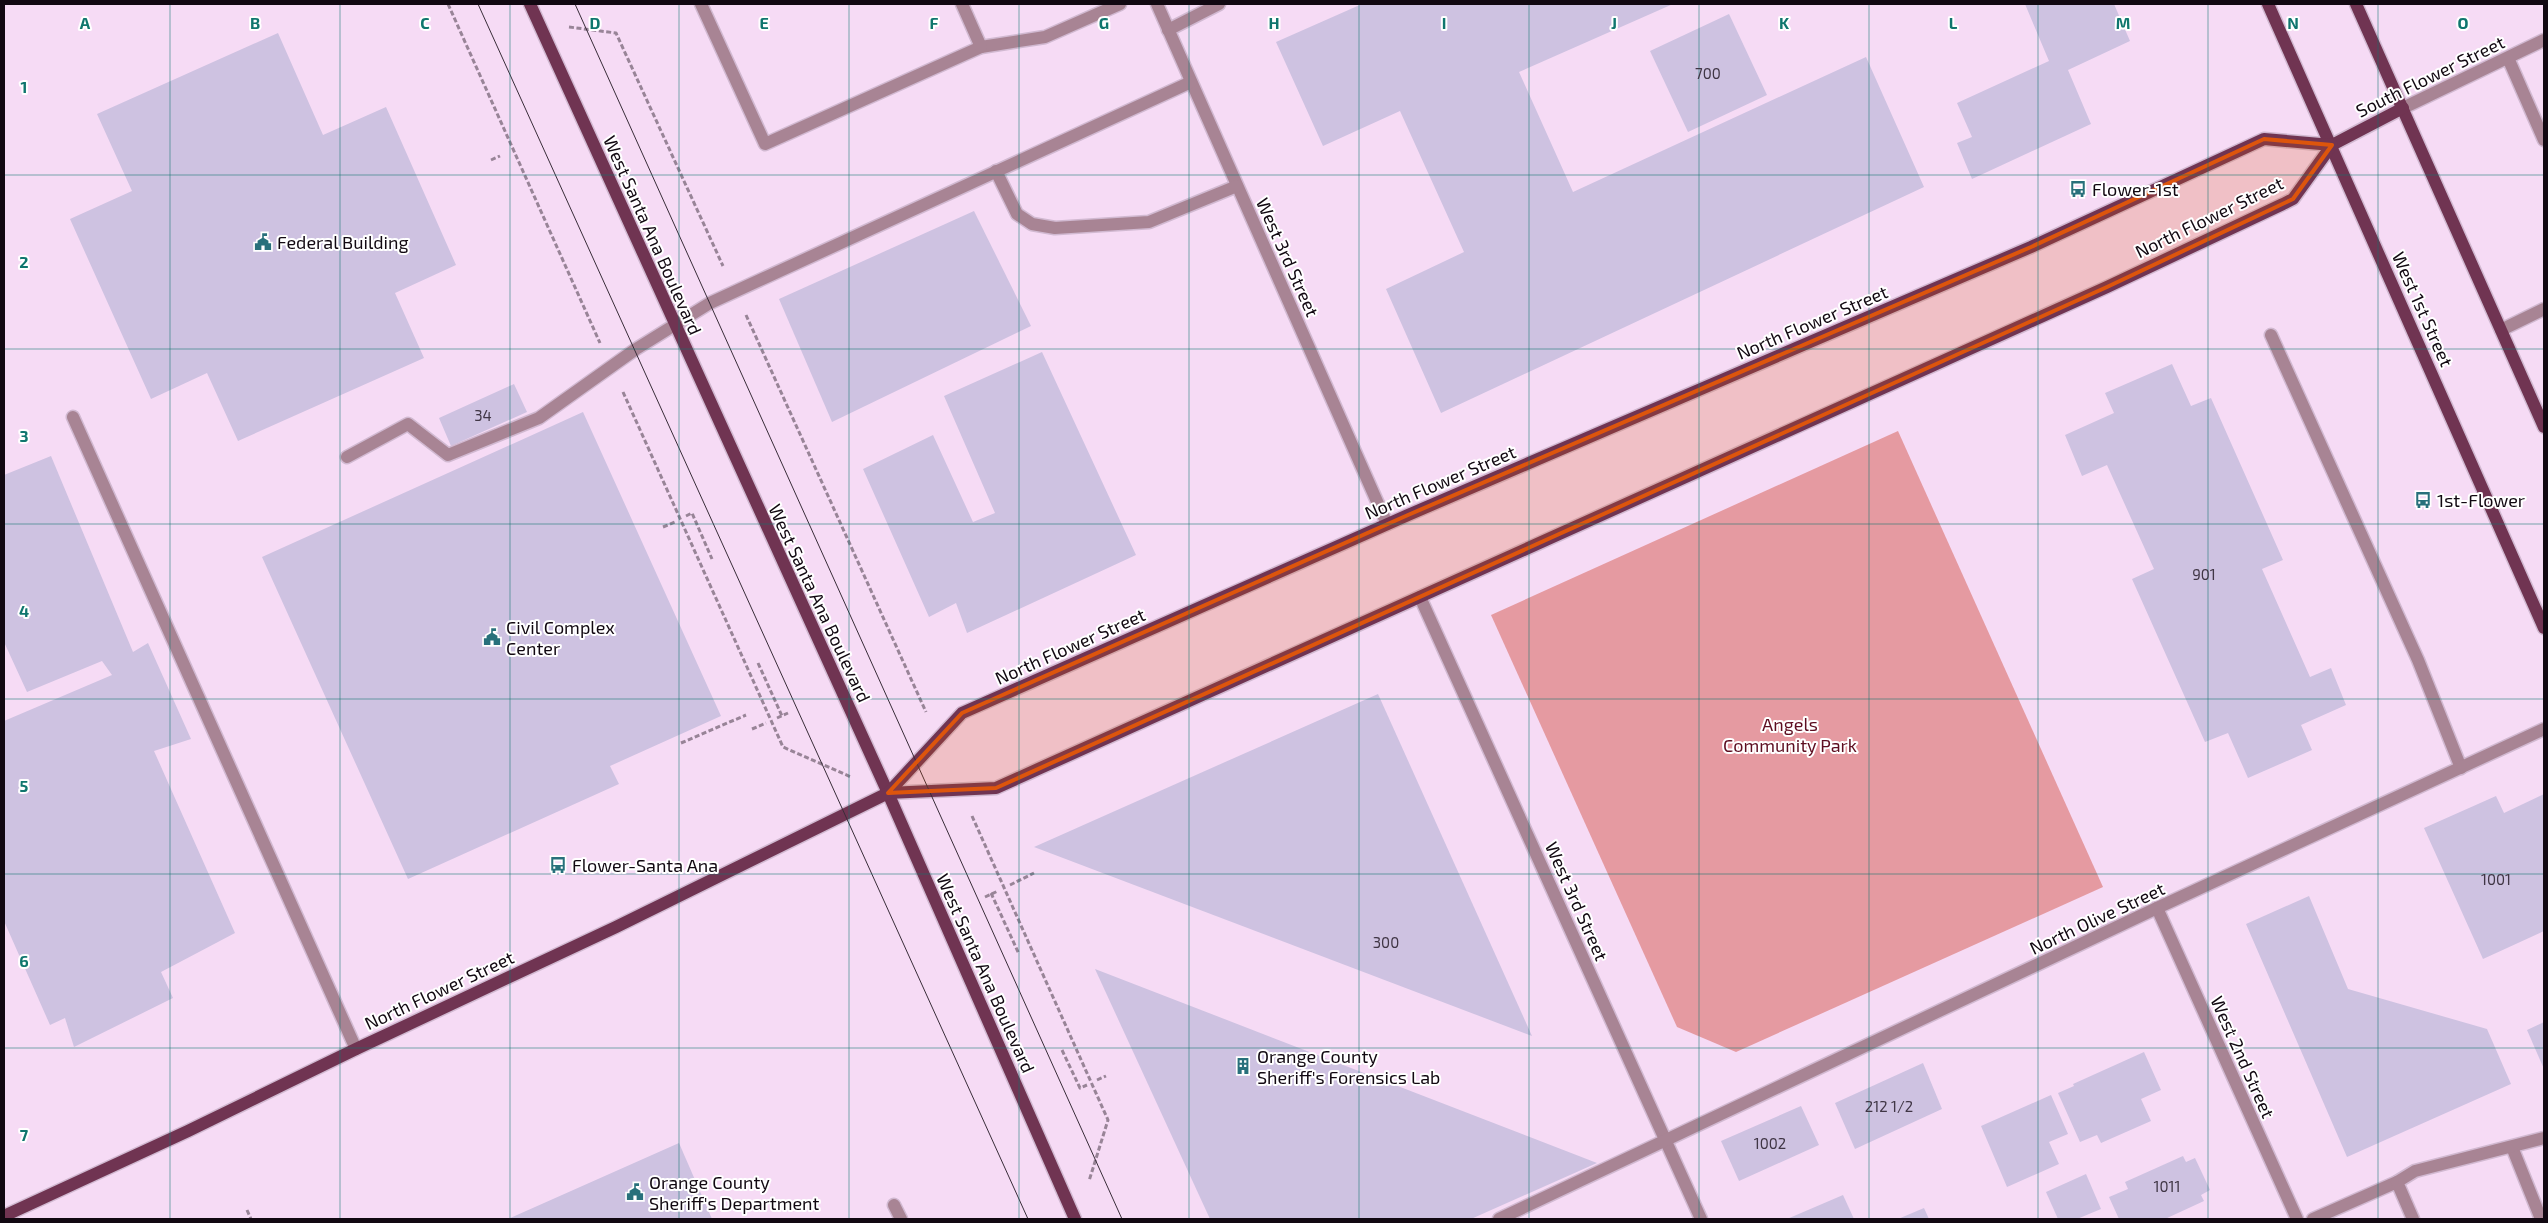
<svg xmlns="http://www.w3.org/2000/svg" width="2548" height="1223" viewBox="0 0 2548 1223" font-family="'Exo 2',sans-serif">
	<rect width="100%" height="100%" fill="#f6dbf5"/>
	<polygon fill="#e59aa1" points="1898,431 2103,887 1736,1052 1677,1027 1491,615"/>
	<g fill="#cec2e1">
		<polygon points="1362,4 1673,4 1519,72 1573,192 1866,57 1924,187 1441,413 1386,289 1464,252 1400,111 1323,146 1276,42"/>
		<polygon points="2025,4 2114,4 2130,41 2068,70 2091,124 1972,179 1957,143 1972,137 1957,103 2049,61"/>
		<polygon points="1729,14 1767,95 1688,132 1650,51"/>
		<polygon points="278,33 323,135 386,107 456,265 395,293 424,358 238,441 207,373 151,399 70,219 132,191 97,114"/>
		<polygon points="974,211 1031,326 832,422 779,299"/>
		<polygon points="1042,352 1136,555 967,633 956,603 929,617 863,469 933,435 973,522 995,513 944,396"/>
		<polygon points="2172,364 2191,406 2211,398 2283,560 2262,569 2310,677 2331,668 2346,705 2301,725 2312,750 2248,778 2228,733 2205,742 2132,579 2154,569 2107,465 2082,476 2065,435 2114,413 2105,393"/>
		<polygon points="514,384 527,412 451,446 439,418"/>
		<polygon points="583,412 721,716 610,766 619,784 408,879 262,557"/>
		<polygon points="51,456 133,652 148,643 191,739 154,751 235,933 161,972 173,998 74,1047 65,1018 50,1025 4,921 4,721 112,675 102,661 27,692 4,642 4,475"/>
		<polygon points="1378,694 1532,1036 1034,847"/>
		<polygon points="2544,794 2544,931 2483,959 2424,828 2496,796 2504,813"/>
		<polygon points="2309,896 2348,989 2487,1029 2511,1084 2347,1157 2246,924"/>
		<polygon points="1095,969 1597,1163 1471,1219 1210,1219"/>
		<polygon points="2544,1022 2544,1069 2527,1030"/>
		<polygon points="2144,1052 2161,1090 2141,1099 2151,1121 2101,1143 2097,1135 2080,1142 2058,1093 2074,1086 2073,1084"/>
		<polygon points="1923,1063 1942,1109 1855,1149 1835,1103"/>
		<polygon points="2051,1095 2068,1134 2049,1142 2059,1164 2007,1187 1981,1126"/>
		<polygon points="1801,1106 1819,1145 1739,1181 1721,1141"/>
		<polygon points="679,1143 712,1219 508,1219"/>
		<polygon points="2183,1156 2186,1162 2195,1158 2210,1190 2201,1195 2204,1201 2165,1219 2119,1219 2109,1197 2128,1189 2125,1182"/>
		<polygon points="2086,1174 2101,1209 2077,1219 2058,1219 2046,1192"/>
		<polygon points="1843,1195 1854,1219 1787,1219"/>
		<polygon points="1924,1208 1929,1219 1898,1219"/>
	</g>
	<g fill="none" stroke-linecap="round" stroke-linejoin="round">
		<g stroke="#d1b9d1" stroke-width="15">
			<g id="minor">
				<polyline points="701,4 765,144 981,47 1045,37 1120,4"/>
				<polyline points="962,4 981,47"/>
				<polyline points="1157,4 1387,524"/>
				<polyline points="1168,30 1219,4"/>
				<polyline points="2508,58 2544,140"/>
				<polyline points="2403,108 2544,40"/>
				<polyline points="996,171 1017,214 1032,224 1055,228 1149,222 1237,186"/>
				<polyline points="2501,330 2544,309"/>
				<polyline points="2271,335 2418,660 2461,768"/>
				<polyline points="73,417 356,1049"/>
				<polyline points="347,457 408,424 448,455 539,418 636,349 710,303 1191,82"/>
				<polyline points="1420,597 1701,1219"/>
				<polyline points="2157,908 2297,1219"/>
				<polyline points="2512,1147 2541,1219"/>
				<polyline points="894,1205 901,1219"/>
				<polyline points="1499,1219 2157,908 2544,729"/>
				<polyline points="2313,1219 2397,1182"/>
				<polyline points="2413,1219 2397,1182 2415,1171 2544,1138"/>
			</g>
		</g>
		<g stroke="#d1b9d1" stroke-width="15">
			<g id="major">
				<polyline points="530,4 888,793 1075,1219"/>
				<polyline points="2268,4 2544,628"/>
				<polyline points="2356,4 2544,427"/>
				<polyline points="888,793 996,788 2107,287 2283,204 2293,199 2332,145 2403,108"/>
				<polyline points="4,1216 188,1131 356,1049 616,927 888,793 962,713 1408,515 2031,247 2264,139 2332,145"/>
			</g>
		</g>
		<g stroke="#988497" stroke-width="3" stroke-dasharray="5 2.5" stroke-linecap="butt">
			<polyline points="448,4 600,343"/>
			<polyline points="569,27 616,33 723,266"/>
			<polyline points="491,160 500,156"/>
			<polyline points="746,315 926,712"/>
			<polyline points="623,392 783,747 851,777"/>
			<polyline points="686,516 692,513 712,559"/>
			<polyline points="663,527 675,522"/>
			<polyline points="758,663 782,716"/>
			<polyline points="777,718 788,713"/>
			<polyline points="752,729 766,723"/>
			<polyline points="681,743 746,715"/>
			<polyline points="972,816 1108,1120 1089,1181"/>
			<polyline points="1010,885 1034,873"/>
			<polyline points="991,893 1019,954"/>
			<polyline points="985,897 998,891"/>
			<polyline points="1062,1050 1080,1088 1087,1085"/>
			<polyline points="1097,1080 1106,1076"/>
			<polyline points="247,1210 251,1219"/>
		</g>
		<use href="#minor" stroke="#a88494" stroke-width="12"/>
		<use href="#major" stroke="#703452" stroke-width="12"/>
		<g stroke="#392d39" stroke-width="1">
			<polyline points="478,4 1028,1219"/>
			<polyline points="575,4 1122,1219"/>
		</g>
	</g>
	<path fill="#dd550c" fill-opacity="0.2" stroke="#dd550c" stroke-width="4" stroke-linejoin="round" d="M 2264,139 L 2332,145 L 2293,199 L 2107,287 L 996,788 L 888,793 L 962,713 L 1408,515 L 2031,247 Z"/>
	<path fill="none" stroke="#0f766e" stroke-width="1" stroke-opacity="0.55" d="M 170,4 L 170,1219M 340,4 L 340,1219M 510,4 L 510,1219M 679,4 L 679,1219M 849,4 L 849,1219M 1019,4 L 1019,1219M 1189,4 L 1189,1219M 1359,4 L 1359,1219M 1529,4 L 1529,1219M 1699,4 L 1699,1219M 1869,4 L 1869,1219M 2038,4 L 2038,1219M 2208,4 L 2208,1219M 2378,4 L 2378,1219M 4,175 L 2544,175M 4,349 L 2544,349M 4,524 L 2544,524M 4,699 L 2544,699M 4,874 L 2544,874M 4,1048 L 2544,1048"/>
	<defs>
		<g id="bus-bare" transform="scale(1.35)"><path d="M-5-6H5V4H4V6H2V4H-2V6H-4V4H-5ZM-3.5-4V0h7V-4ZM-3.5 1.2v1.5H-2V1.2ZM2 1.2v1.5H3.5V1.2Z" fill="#28707b" stroke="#fff" stroke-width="2.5" paint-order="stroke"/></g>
		<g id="civic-bare" transform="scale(1.35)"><path d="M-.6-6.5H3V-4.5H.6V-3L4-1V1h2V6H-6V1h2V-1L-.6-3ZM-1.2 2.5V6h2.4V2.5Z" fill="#28707b" stroke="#fff" stroke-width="2.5" paint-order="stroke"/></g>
		<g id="building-bare" transform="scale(1.35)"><path d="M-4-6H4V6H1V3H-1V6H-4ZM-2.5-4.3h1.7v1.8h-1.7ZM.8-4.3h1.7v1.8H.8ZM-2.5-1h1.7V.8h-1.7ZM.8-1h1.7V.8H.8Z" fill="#28707b" stroke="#fff" stroke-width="2.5" paint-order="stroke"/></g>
	</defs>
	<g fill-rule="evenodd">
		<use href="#bus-bare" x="2078" y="189"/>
		<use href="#civic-bare" x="263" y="242"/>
		<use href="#bus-bare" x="2423" y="500"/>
		<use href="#civic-bare" x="492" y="637"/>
		<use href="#bus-bare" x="558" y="865"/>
		<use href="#building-bare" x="1243" y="1066"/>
		<use href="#civic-bare" x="635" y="1192"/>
	</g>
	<g text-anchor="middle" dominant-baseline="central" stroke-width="4" stroke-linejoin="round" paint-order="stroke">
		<g font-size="15" fill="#403645">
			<text x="1708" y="73">700</text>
			<text x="483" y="415">34</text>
			<text x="2204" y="574">901</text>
			<text x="2496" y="879">1001</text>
			<text x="1386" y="942">300</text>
			<text x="1889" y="1106">212 1/2</text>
			<text x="1770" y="1143">1002</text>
			<text x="2167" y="1186">1011</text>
		</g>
		<g font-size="18" fill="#110811" stroke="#fff">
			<text transform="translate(2430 76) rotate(-26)">South Flower Street</text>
			<text transform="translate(2209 217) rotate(-26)">North Flower Street</text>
			<text transform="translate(653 235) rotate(66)">West Santa Ana Boulevard</text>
			<text transform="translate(1288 257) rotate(66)">West 3rd Street</text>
			<text transform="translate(2423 309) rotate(66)">West 1st Street</text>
			<text transform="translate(1812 322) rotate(-23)">North Flower Street</text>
			<text transform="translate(1440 482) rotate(-23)">North Flower Street</text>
			<text transform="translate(820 603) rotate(65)">West Santa Ana Boulevard</text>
			<text transform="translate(1070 646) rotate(-24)">North Flower Street</text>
			<text transform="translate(1577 901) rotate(66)">West 3rd Street</text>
			<text transform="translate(2097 918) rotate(-25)">North Olive Street</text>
			<text transform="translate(986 973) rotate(66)">West Santa Ana Boulevard</text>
			<text transform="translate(439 990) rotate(-25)">North Flower Street</text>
			<text transform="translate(2243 1057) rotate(66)">West 2nd Street</text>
		</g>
		<g font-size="18" fill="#110811" stroke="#fff" text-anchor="start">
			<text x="2092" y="189">Flower-1st</text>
			<text x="277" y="242">Federal Building</text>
			<text x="2437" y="500">1st-Flower</text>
			<text x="506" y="627">Civil Complex<tspan x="506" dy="21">Center</tspan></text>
			<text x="572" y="865">Flower-Santa Ana</text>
			<text x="1257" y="1056">Orange County<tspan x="1257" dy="21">Sheriff's Forensics Lab</tspan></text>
			<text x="649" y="1182">Orange County<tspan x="649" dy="21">Sheriff's Department</tspan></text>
		</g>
		<g font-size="18" fill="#5d0d20" stroke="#fff">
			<text x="1790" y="724">Angels<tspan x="1790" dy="21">Community Park</tspan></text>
		</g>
	</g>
	<g font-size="16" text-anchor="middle" font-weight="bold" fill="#0f766e" stroke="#fff" stroke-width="4" stroke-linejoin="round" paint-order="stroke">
		<text x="85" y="29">A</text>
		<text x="255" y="29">B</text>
		<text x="425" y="29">C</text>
		<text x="595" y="29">D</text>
		<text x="764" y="29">E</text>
		<text x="934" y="29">F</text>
		<text x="1104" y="29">G</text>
		<text x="1274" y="29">H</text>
		<text x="1444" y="29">I</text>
		<text x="1614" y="29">J</text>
		<text x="1784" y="29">K</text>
		<text x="1953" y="29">L</text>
		<text x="2123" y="29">M</text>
		<text x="2293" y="29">N</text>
		<text x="2463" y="29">O</text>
		<text x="24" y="93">1</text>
		<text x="24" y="268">2</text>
		<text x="24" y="442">3</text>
		<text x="24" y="617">4</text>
		<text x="24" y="792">5</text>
		<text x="24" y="967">6</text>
		<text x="24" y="1141">7</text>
	</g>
	<rect width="2548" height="1223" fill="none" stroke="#110811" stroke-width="10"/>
</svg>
